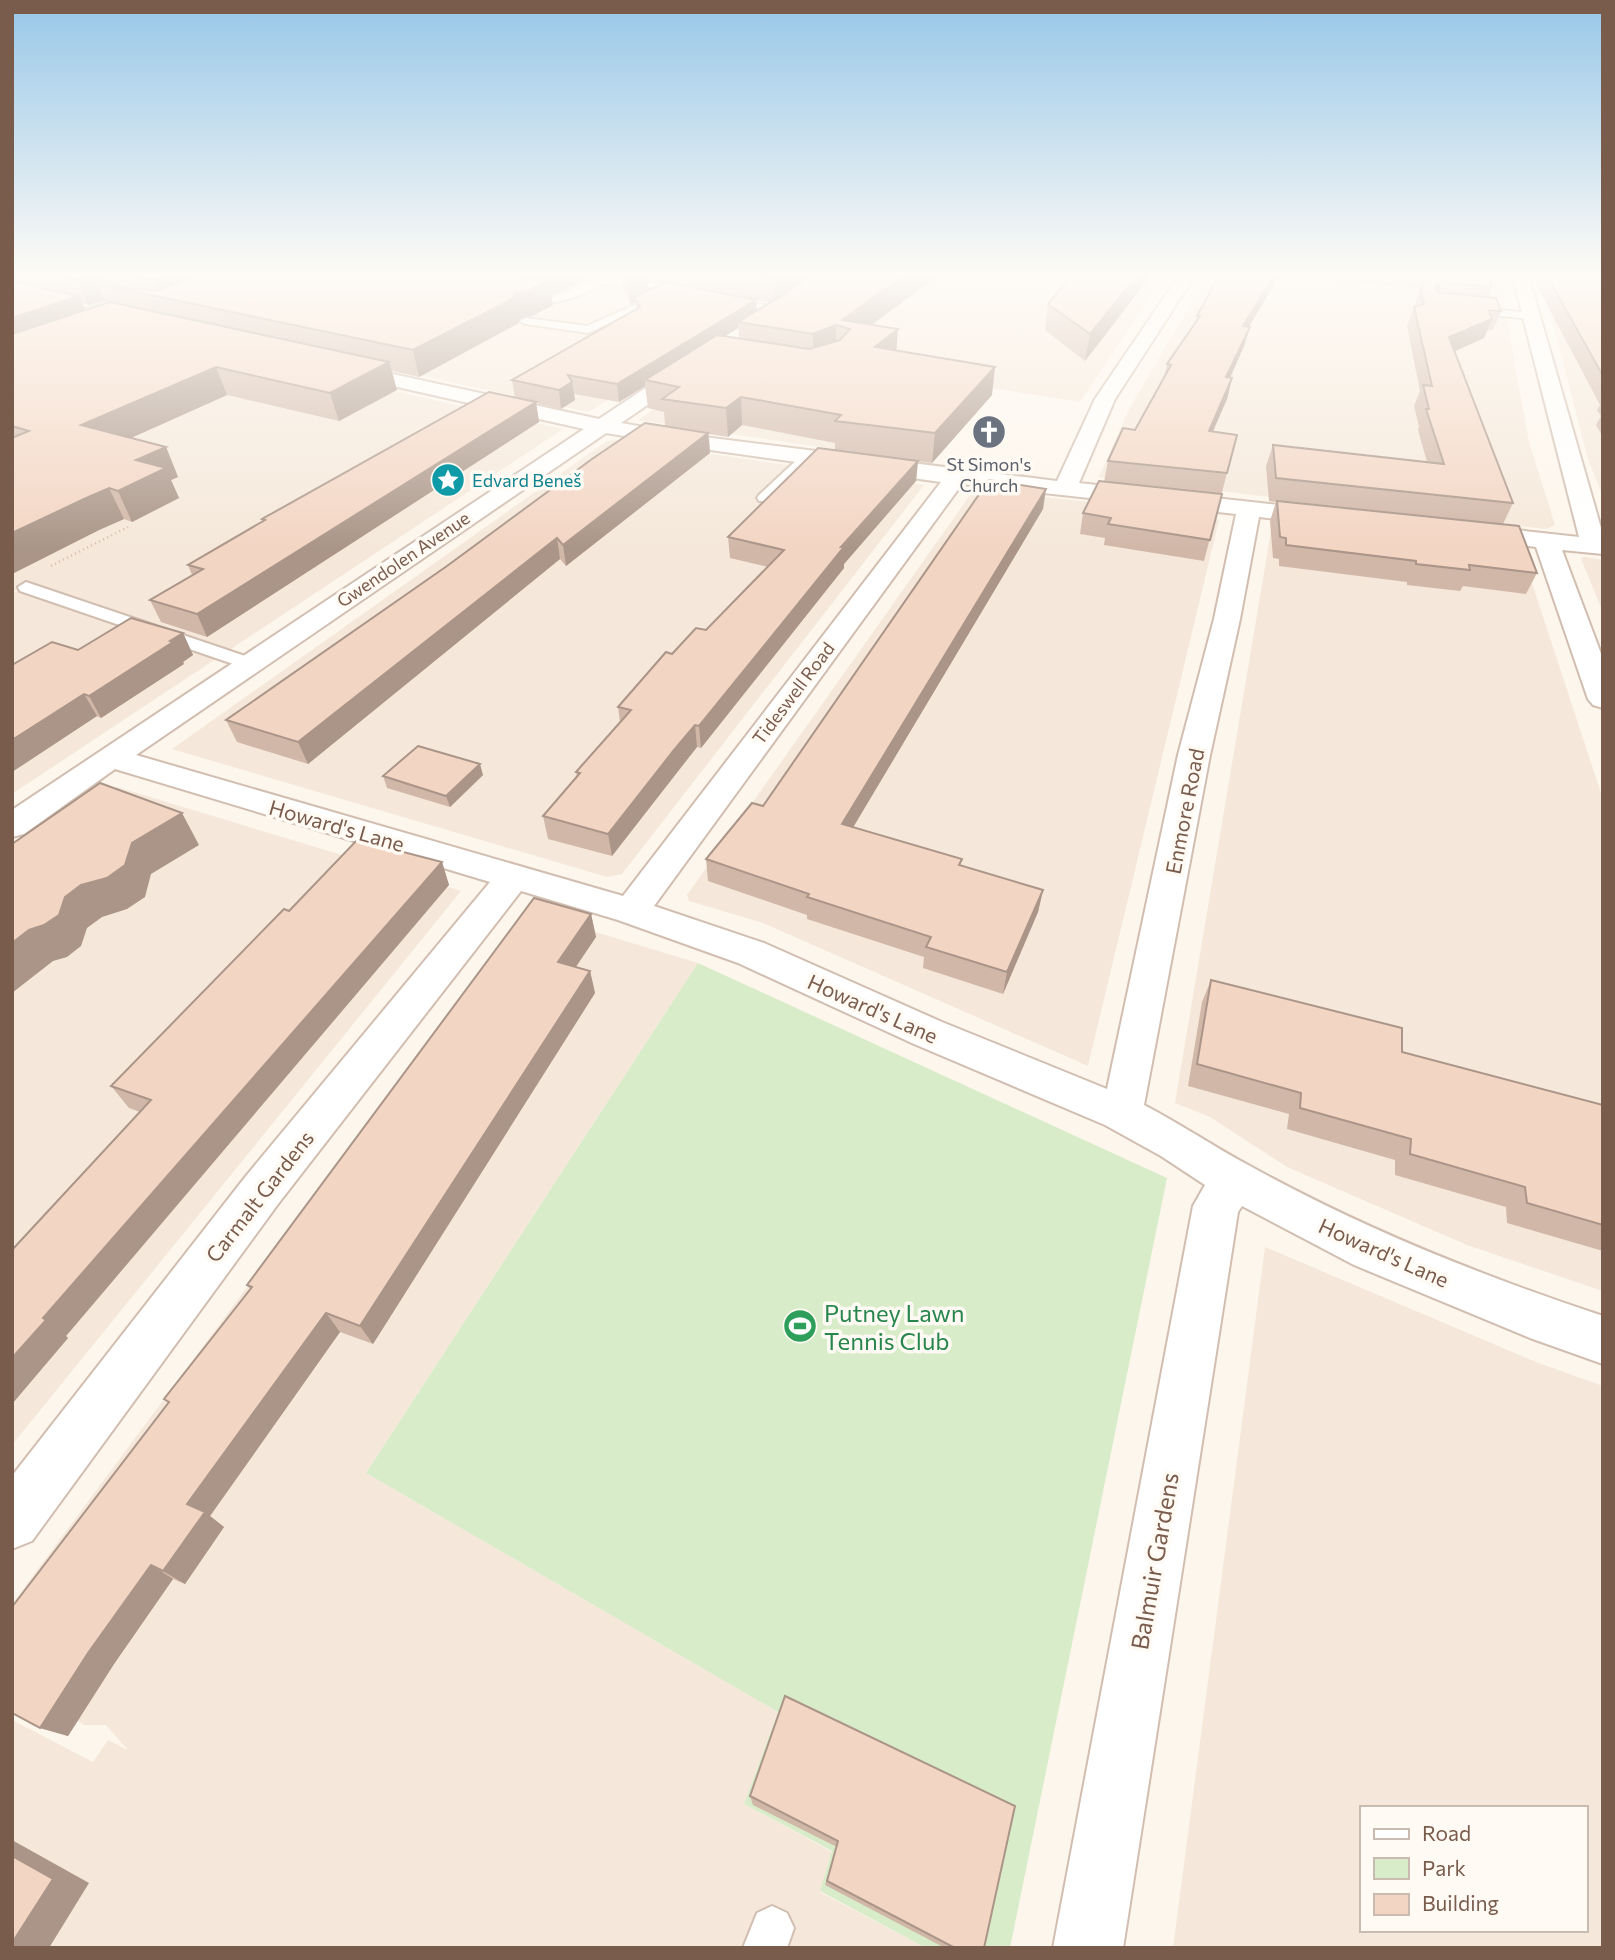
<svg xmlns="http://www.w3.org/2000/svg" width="1615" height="1960" viewBox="0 0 1615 1960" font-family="Commissioner,sans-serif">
	<rect width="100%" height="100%" fill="#fdf6ec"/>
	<g fill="#f5e8da" fill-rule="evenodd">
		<polygon points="12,274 546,274 743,314 746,317 588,412 12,286"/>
		<polygon points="855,274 1166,274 1080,402 919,377 839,450 638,420"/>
		<polygon points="1209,274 1481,274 1499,277 1529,442 1555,525 1546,529 1099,477 1129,409"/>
		<polygon points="1542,281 1603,285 1603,497 1588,459"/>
		<polygon points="117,329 563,429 12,794 12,594 17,591 12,590 12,366"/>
		<polygon points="615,440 924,485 622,874 607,877 172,749 607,441"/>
		<polygon points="980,490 1210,515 1219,520 1088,1066 763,923 689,901 687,895 973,491"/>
		<polygon points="1272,525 1522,553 1603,799 1603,1291 1467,1245 1287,1167 1210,1117 1175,1103"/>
		<polygon points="1584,557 1603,560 1603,612 1581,559"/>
		<polygon points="117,787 461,891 12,1445 12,861"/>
		<polygon points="526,911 698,963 366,1473 778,1712 744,1804 832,1852 820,1892 926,1948 12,1948 12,1720 93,1762 108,1740 128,1750 106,1725 85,1725 12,1688 12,1604"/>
		<path d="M 1265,1247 L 1536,1362 L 1603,1386 L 1603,1948 L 1173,1948 ZM 1361,1808 L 1585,1808 L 1585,1930 L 1361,1930 Z"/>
	</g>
	<polygon fill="#d8ecc9" points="698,963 1167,1178 1010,1948 926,1948 820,1891 832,1851 744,1804 778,1712 366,1473"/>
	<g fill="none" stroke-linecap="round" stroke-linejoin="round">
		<g stroke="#d1beb0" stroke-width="4">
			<g id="service">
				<path d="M 601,277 L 610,279 C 590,295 539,313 517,298 L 522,295 L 548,299 Z"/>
				<polygon points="657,295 666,297 588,333 526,324 520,321 526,318 587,326"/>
				<polygon points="112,300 144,308 139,311 112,306 80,315 75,312"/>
				<polygon points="1469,307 1531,313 1537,316 1531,319 1465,312 1465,308"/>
				<polygon points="807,454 812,455 812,461 769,501 759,501 757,498 759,495 802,455"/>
				<polygon points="26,582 254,659 257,663 254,667 242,667 20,591 18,587"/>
				<polygon points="772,1906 787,1913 794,1928 787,1948 743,1948 757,1913"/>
			</g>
		</g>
		<g stroke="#d1beb0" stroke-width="4">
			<g id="minor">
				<polygon points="573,274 608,274 779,308 788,313 779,318 581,279"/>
				<path d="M 1180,274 L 1196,274 L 1115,399 L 1079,483 L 1324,510 L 1332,512 L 1336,517 L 1332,522 L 1324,524 L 1259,517 L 1240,619 L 1210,755 L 1144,1105 C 1181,1124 1214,1147 1250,1166 C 1362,1228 1482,1276 1603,1316 L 1603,1364 L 1530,1338 L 1354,1265 L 1242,1206 L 1238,1212 L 1123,1948 L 1053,1948 L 1193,1206 L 1205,1185 L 1161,1156 L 1105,1125 L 914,1044 L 738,963 L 618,920 L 521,891 L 278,1204 L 32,1541 L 12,1549 L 12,1476 L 246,1176 L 490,882 L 115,769 L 24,834 L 12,837 L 12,810 L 584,429 L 335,373 L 332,369 L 335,365 L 342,363 L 599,419 L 683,363 L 690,361 L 699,367 L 697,371 L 621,423 L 696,436 L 1057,481 L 1095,399 ZM 606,433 L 696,448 L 941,482 L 623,896 L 136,755 ZM 962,484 L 1236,514 L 1214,619 L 1178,755 L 1107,1089 L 942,1022 L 764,943 L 654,906 Z"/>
				<polygon points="1512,274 1528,274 1603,535 1603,554 1562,550 1603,659 1603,708 1593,705 1588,699 1536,547 1471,539 1462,537 1459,532 1462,527 1471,525 1579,537"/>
			</g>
		</g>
		<polyline stroke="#d9b8a5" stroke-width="2.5" stroke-dasharray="1 3.5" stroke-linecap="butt" points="51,566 128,527"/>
		<use href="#service" fill="#fff" fill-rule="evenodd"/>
		<use href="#minor" fill="#fff" fill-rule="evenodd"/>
	</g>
	<g fill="#d1b7a8" fill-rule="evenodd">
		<path d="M 12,274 L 581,274 L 582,282 L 551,295 L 553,305 L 532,316 L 519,319 L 519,323 L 419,377 L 392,371 L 397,390 L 339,421 L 227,395 L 131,438 L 166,447 L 178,477 L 171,480 L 179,498 L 132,522 L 124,519 L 99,530 L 12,574 ZM 105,300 L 106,303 L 85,310 L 83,304 L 88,305 Z"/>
		<path d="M 621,274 L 940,274 L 871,325 L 896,351 L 992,395 L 932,463 L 868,455 L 918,461 L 916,481 L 844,564 L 844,568 L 701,748 L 697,747 L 677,772 L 612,856 L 548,839 L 543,816 L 577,776 L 576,772 L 620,722 L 618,707 L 672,654 L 706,630 L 768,567 L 730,558 L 728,537 L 835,450 L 835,443 L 742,425 L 728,437 L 709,434 L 710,453 L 566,566 L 560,559 L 308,764 L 237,742 L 226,720 L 665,426 L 664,412 L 648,408 L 645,386 L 619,402 L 574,394 L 575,400 L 561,409 L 536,403 L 539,422 L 207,637 L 161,622 L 150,600 L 192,575 L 188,565 L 262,521 L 262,519 L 515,398 L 512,380 L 636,309 L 635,302 L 631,304 L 623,290 ZM 648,279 L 666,283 L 649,290 ZM 756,300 L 770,303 L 757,311 ZM 738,328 L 739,338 L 725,336 Z"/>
		<polygon points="1152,274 1085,361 1045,330 1048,304"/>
		<polygon points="1220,274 1487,274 1492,287 1488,297 1501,311 1493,330 1488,330 1484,338 1454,352 1513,503 1503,524 1537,573 1526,594 1463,586 1460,591 1407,585 1407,582 1279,566 1279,559 1273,558 1270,521 1276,502 1269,501 1266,466 1273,445 1427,462 1418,430 1419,427 1414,406 1420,391 1407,326 1414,307 1415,306 1419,289 1280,275 1249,326 1244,346 1230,378 1232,378 1227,399 1213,432 1227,473 1204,561 1104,545 1105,538 1080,534 1083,513 1104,482 1108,461 1135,430 1164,377 1167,364 1195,324 1197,316"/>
		<polygon points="1531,274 1603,274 1603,437 1596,425 1601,416 1597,410 1600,405"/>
		<polygon points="1043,509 853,827 961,866 1043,890 1038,912 1003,994 923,968 924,957 807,919 807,915 708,881 706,859 763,806"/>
		<polygon points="183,633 193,655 183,662 184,664 101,718 97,716 12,772 78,650"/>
		<polygon points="483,775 450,807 387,788 383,776"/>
		<polygon points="442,862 449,885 66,1336 68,1338 12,1404 12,1250 140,1112 129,1108 111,1086 289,911"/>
		<polygon points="591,914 596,937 576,967 590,971 595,993 373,1344 340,1332 210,1516 224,1527 185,1584 173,1579 114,1664 68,1736 40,1728 168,1403 164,1399 250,1289 247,1285"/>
		<polygon points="1211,980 1402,1052 1603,1105 1603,1251 1507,1223 1506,1207 1395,1175 1395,1160 1287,1129 1289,1114 1188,1086 1202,1002"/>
		<polygon points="785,1696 984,1948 945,1948 825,1885 837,1847 753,1805 750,1796"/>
	</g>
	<g fill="#aa9588">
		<polygon points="96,274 103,274 108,286 98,284 105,300 88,305 77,280"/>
		<polygon points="170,274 204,274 161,297 154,280"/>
		<polygon points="510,274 519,274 522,292 545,282 544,274 581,274 582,282 551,295 553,305 532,316 519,319 519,323 419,377 413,350"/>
		<polygon points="627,274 647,274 649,295 634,297 635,302 631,304"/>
		<polygon points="782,274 817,274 775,304 775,279"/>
		<polygon points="907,274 940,274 850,341 850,329 842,320"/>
		<polygon points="1138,274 1152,274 1085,361 1090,334"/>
		<polygon points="1275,274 1280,275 1238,345 1243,326"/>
		<polygon points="1442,282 1435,300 1436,284"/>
		<polygon points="79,296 91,322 12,349 12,318"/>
		<polygon points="756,300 757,316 738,322 738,328 652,382 645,380 645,386 619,402 617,384"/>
		<polygon points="1492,319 1484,338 1441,357 1449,337"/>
		<polygon points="836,325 836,352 813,361 813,334"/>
		<polygon points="1250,327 1244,346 1221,398 1226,377"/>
		<polygon points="898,329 896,356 875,347"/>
		<polygon points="389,362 397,390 339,421 330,393"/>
		<polygon points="216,367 227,395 95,454 81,425"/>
		<polygon points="995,367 992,395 932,463 935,433"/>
		<polygon points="1232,378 1227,399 1203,453 1209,431"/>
		<polygon points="572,382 575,400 561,409 559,390"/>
		<polygon points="741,397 742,425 728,437 726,408"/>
		<polygon points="536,402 539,422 207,637 197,614"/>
		<polygon points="708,433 710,453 566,566 563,545"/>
		<polygon points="166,447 178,477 171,480 179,498 132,522 118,491 136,460"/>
		<polygon points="918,461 916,481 844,564 844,568 701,748 699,726 841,547"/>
		<polygon points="109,488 124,519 99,530 12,574 12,533 84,499"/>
		<polygon points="1046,489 1043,509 842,846 842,824"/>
		<polygon points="557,538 560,559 308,764 298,742"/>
		<polygon points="183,633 193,655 183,662 184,664 101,718 89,696"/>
		<polygon points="84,694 97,716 12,772 12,740"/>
		<polygon points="695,725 697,747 612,856 608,834 674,750"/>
		<polygon points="480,764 483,775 450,807 446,796"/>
		<polygon points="182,813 199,845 151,874 145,897 127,909 102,917 87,928 81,946 67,957 53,961 12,993 12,943 65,897 132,843"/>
		<polygon points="442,862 449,885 66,1336 68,1338 12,1404 12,1358 43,1318"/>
		<polygon points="1043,890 1038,912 1003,994 1007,972"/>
		<polygon points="591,914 596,937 564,984 558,962"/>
		<polygon points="590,971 595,993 373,1344 360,1326"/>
		<polygon points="326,1313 340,1332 210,1516 224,1527 185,1584 163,1571 187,1504"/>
		<polygon points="151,1565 173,1579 114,1664 68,1736 40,1728 88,1653"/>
		<polygon points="12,1840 89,1883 49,1948 12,1948"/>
	</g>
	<g fill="#f3d5c3" stroke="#aa9588" stroke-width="2">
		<polygon points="50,274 96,274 77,280"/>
		<polygon points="115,274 170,274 154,280"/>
		<polygon points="203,274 513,274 522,280 549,280 528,291 514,293 514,298 413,350 98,284 156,291"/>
		<polygon points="750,274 782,274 775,279"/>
		<polygon points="812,274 907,274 842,320 898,329 875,347 995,367 935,433 835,421 841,415 741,397 726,408 662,399 679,387 645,380 717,335 809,349 840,340 850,329 836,325 813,334 738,322 786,293"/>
		<polygon points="1073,274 1138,274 1090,334 1048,304"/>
		<polygon points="1220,274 1275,274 1243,326 1250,327 1226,377 1232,378 1209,431 1237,435 1227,473 1108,461 1123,428 1135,430 1171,365 1167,364 1200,316 1197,316"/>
		<polygon points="1425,274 1487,274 1492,287 1442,282 1436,284 1435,289 1438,292 1496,298 1501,311 1489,310 1492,319 1449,337 1513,503 1276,478 1273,445 1444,464 1426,409 1429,409 1423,385 1432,386 1414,307 1424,304 1421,292"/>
		<polygon points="1546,274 1603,274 1603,376"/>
		<polygon points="12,281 79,296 12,318"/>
		<polygon points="666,282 756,300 617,384 568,375 572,382 559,390 512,380 640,307 634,297"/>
		<polygon points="110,302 389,362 330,393 216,367 81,425 166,447 136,460 166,468 118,491 109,488 84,499 12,533 12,438 29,431 12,426 12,334"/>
		<polygon points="489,392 536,402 197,614 150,600 203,569 188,565 265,520 262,519"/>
		<polygon points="645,423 708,433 563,545 557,538 298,742 226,720 447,566 592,459"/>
		<polygon points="818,448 918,461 841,547 844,547 699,726 695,725 674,750 608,834 543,816 580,773 576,772 631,710 618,707 666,652 672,654 696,628 706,630 784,550 728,537"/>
		<polygon points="989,480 1046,489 842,824 962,859 959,865 1043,890 1007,972 926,947 931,937 807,897 809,894 706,859 752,803 763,806"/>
		<polygon points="1099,481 1222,494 1210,540 1108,524 1111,518 1083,513"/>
		<polygon points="1277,501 1519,526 1537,573 1469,565 1470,570 1416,564 1416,561 1286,545 1286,538 1280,537"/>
		<polygon points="131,618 183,633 170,641 173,642 89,696 84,694 12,740 12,665 52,642 78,650"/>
		<polygon points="418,746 480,764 446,796 383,776"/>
		<polygon points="100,783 182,813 132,843 125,865 107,878 81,885 65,897 59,915 44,925 29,930 12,943 12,844"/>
		<polygon points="357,840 442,862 43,1318 46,1320 12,1358 12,1250 151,1100 111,1086 284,909 289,911"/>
		<polygon points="534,898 591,914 558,962 590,971 360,1326 326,1313 187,1504 205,1512 163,1571 151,1565 88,1653 40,1728 12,1713 12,1607 169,1402 164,1399 252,1287 247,1285"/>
		<polygon points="1211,980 1402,1028 1402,1052 1603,1105 1603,1225 1527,1203 1525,1187 1410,1154 1411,1139 1300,1108 1301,1093 1197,1064"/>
		<polygon points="785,1696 1015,1806 984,1948 955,1948 827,1881 838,1841 750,1796"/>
		<polygon points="12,1856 53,1879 12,1943"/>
	</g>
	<linearGradient id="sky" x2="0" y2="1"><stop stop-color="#97c7e8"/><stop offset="0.5" stop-color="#fefbf6"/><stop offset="1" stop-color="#fefbf6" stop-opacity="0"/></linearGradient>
	<rect width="1615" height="549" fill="url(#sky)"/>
	<defs>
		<g id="church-disc" transform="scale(1.75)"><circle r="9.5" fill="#6b7280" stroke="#fffaf3"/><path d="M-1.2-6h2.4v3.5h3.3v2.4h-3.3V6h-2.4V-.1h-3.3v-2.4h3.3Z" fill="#fff"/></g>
		<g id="sight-disc" transform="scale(1.75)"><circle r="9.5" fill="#0f9aa8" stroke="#fffaf3"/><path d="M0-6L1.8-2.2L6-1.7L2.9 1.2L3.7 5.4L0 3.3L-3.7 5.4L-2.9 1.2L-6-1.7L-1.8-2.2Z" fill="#fff"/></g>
		<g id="stadium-disc" transform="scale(1.75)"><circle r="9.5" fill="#2e9e5b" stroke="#fffaf3"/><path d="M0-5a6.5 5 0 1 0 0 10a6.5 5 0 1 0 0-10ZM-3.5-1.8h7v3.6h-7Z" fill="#fff"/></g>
	</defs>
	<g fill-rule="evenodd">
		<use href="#church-disc" x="989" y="432"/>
		<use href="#sight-disc" x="448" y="480"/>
		<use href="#stadium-disc" x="800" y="1326"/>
	</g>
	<g text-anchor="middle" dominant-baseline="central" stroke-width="7" stroke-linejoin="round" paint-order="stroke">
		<g font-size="18" fill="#5b616d" stroke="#fffaf3">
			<text x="989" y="464">St Simon's<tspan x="989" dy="21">Church</tspan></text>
		</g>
		<g font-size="18" fill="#0d838f" stroke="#fffaf3" text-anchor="start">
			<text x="472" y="480">Edvard Beneš</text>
		</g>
		<g font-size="18" fill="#7a5c4d" stroke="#fffaf3">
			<text transform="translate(403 559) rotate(-34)">Gwendolen Avenue</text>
			<text transform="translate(793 693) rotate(-53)">Tideswell Road</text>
		</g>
		<g font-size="21" fill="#7a5c4d" stroke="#fffaf3">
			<text transform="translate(1184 811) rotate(-79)">Enmore Road</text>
			<text transform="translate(337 825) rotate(16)">Howard's Lane</text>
			<text transform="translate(873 1008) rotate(24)">Howard's Lane</text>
			<text transform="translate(259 1196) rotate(-52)">Carmalt Gardens</text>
			<text transform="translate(1384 1252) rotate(24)">Howard's Lane</text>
		</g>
		<g font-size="24" fill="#27864d" stroke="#fffaf3" text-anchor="start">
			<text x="824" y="1312">Putney Lawn<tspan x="824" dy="28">Tennis Club</tspan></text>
		</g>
		<g font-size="24" fill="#7a5c4d" stroke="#fffaf3">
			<text transform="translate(1154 1561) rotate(-80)">Balmuir Gardens</text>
		</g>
	</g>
	<rect width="1615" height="1960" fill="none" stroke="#7a5c4d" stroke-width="28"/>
	<rect x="1360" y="1806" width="228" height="126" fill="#fffaf3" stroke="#cabbb1" stroke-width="2"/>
	<rect x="1374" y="1829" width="35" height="10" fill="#ffffff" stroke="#cabbb1" stroke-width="2"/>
	<text x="1422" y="1841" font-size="21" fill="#7a5c4d">Road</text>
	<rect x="1374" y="1858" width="35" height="21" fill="#d8ecc9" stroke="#cabbb1" stroke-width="2"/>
	<text x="1422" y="1876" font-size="21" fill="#7a5c4d">Park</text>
	<rect x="1374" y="1894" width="35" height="21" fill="#f3d5c3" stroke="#cabbb1" stroke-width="2"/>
	<text x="1422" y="1911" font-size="21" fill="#7a5c4d">Building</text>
</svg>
